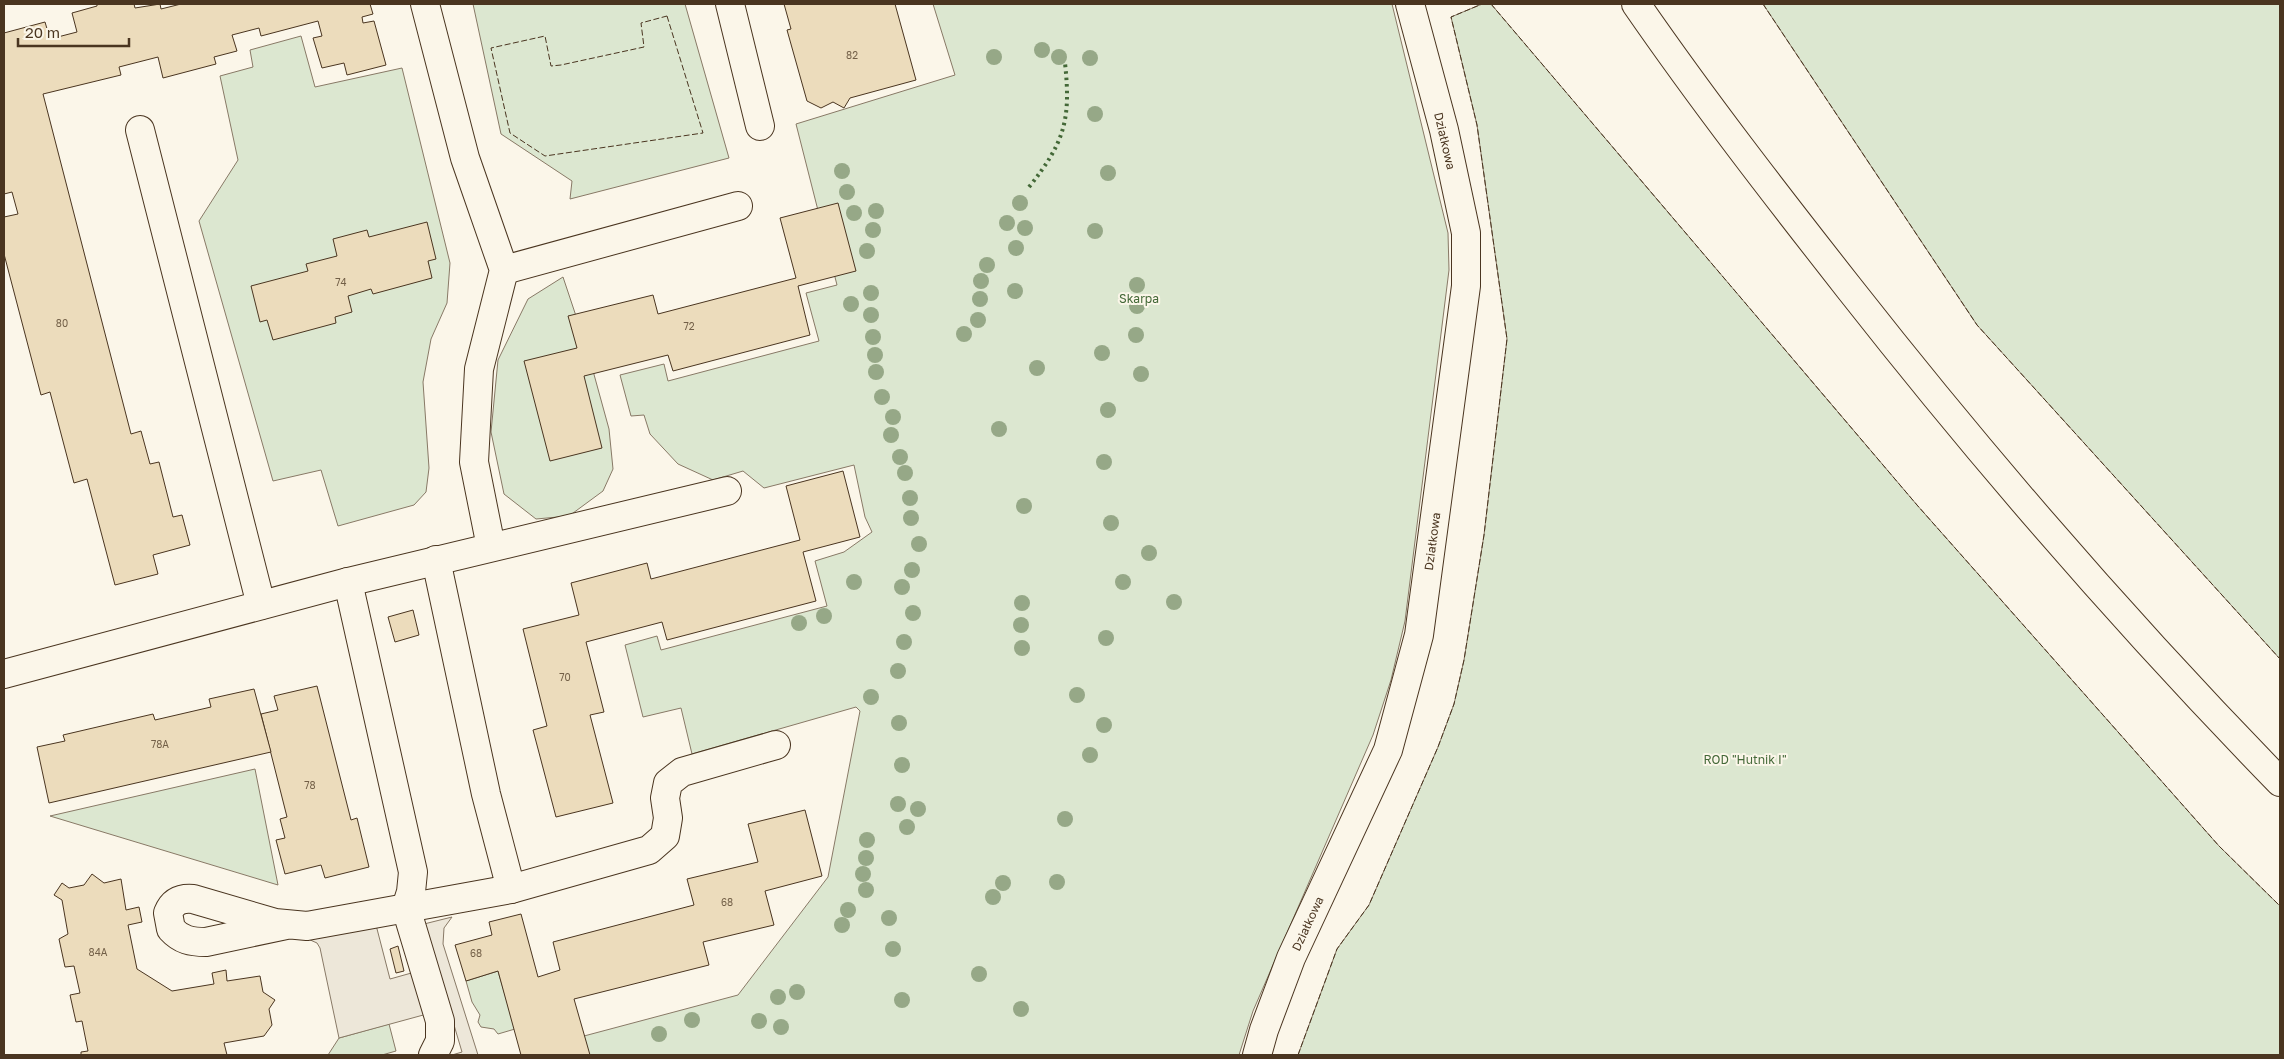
<svg xmlns="http://www.w3.org/2000/svg" width="2284" height="1059" viewBox="0 0 2284 1059" font-family="'Golos Text',sans-serif">
	<rect width="100%" height="100%" fill="#fbf6e9"/>
	<g fill="#dce7d0" stroke="#887966">
		<polygon points="473,4 685,4 729,158 570,199 572,181 501,134"/>
		<polygon points="933,4 1392,4 1448,233 1449,270 1405,621 1391,680 1373,735 1253,1011 1239,1055 589,1055 584,1036 738,995 828,877 860,711 856,707 692,754 681,708 643,717 625,645 657,636 661,650 827,606 815,561 844,552 872,532 865,517 854,465 764,488 743,471 713,480 678,464 650,434 644,415 631,416 620,375 664,364 668,381 819,341 806,293 837,285 796,124 955,75"/>
		<polygon points="1482,4 1491,4 1917,505 2219,846 2280,906 2280,1055 1298,1055 1337,949 1369,905 1438,747 1454,704 1464,660 1484,535 1507,339 1477,125 1451,17"/>
		<polygon points="1763,4 2280,4 2280,659 1977,325"/>
		<polygon points="301,36 315,87 402,68 450,263 447,303 431,339 423,382 429,468 426,492 414,505 338,526 321,470 273,481 199,221 238,160 220,76 253,67 250,50"/>
		<polygon points="563,277 587,349 609,429 613,469 603,491 569,516 536,519 504,494 491,432 498,360 528,299"/>
		<polygon points="255,769 278,885 50,816"/>
		<polygon points="498,971 515,1029 498,1034 494,1029 481,1027 478,1022 480,1015 472,1002 466,981"/>
		<polygon points="389,1024 396,1051 382,1055 328,1055 339,1038"/>
	</g>
	<g fill="#ede7d9" stroke="#887966">
		<polygon points="452,917 444,928 443,944 478,1055 452,1055 462,1052 424,924"/>
		<polygon points="376,925 390,979 415,972 427,1014 339,1038 320,948 317,943 308,939"/>
	</g>
	<g fill="#ecdcbc" stroke="#4a3520">
		<polygon points="97,4 134,4 135,8 160,4 161,9 181,4 370,4 373,14 362,17 363,23 374,21 386,65 347,75 344,63 322,68 313,38 322,36 318,21 261,36 259,28 232,35 237,51 214,57 216,64 163,78 158,57 119,67 121,75 43,94 131,434 141,431 150,464 159,462 173,517 182,515 190,545 153,555 158,574 115,585 87,479 74,483 50,392 41,395 4,254 4,217 18,214 12,192 4,194 4,33 45,22 50,39 77,32 72,13 97,6"/>
		<polygon points="784,4 895,4 916,80 850,98 844,108 833,102 821,108 807,101 787,30 791,29"/>
		<polygon points="838,203 856,271 798,286 810,335 673,371 668,355 584,376 602,448 550,461 524,361 577,348 568,316 653,295 658,314 796,278 780,218"/>
		<polygon points="427,222 436,259 428,261 432,278 373,294 371,289 348,296 352,312 335,317 336,323 273,340 267,320 260,322 251,286 308,271 306,264 337,256 333,239 367,230 369,237"/>
		<polygon points="843,471 860,537 803,552 816,601 667,640 662,622 586,642 604,712 590,715 613,803 556,817 533,730 547,726 523,629 579,615 571,583 647,563 651,579 800,540 786,486"/>
		<polygon points="413,610 419,635 395,642 388,617"/>
		<polygon points="317,686 351,820 357,818 369,867 325,878 321,865 285,874 276,840 285,838 280,819 287,817 261,714 278,710 274,696"/>
		<polygon points="254,689 271,752 49,803 37,747 65,741 63,735 153,714 155,720 211,707 209,699"/>
		<polygon points="805,810 822,876 765,891 774,925 703,942 709,965 574,999 590,1055 521,1055 498,971 466,981 455,945 492,935 489,922 521,914 538,977 560,970 553,942 694,905 687,879 758,862 748,824"/>
		<polygon points="92,874 104,883 121,879 126,910 139,907 142,922 128,925 137,969 172,991 214,984 212,973 226,970 227,981 260,976 263,992 275,1000 269,1009 272,1025 264,1036 224,1043 227,1055 81,1055 81,1052 88,1051 82,1021 76,1022 70,995 80,993 74,966 65,967 59,939 68,934 62,900 54,895 62,883 69,888 84,885"/>
		<polygon points="398,946 404,971 396,973 390,949"/>
	</g>
	<g fill="none" stroke-linecap="round" stroke-linejoin="round">
		<g stroke="#4a3520" stroke-width="30">
			<g id="minor">
				<polyline points="425,4 465,158 504,270 479,369 474,462 491,547"/>
				<polyline points="730,4 760,126"/>
				<polyline points="140,130 261,605"/>
				<polyline points="504,270 738,206"/>
				<polyline points="436,560 486,794 511,889"/>
				<polyline points="348,582 413,872 411,892 406,908 440,1021 440,1041 433,1055"/>
				<polyline points="4,674 348,582 727,491"/>
				<path d="M 286,925 L 206,942 C 191,942 181,940 171,929 L 168,913 C 173,901 181,898 193,899 L 275,923 L 307,926 L 511,889 L 649,850 L 665,836 L 668,818 L 665,798 L 668,783 L 682,772 L 776,745"/>
				<path id="s1" d="M 1257,1055 L 1264,1030 L 1291,958 L 1388,750 L 1419,635 L 1466,286 L 1466,233 L 1444,130 L 1410,4"/>
			</g>
		</g>
		<g stroke="#4a3520" stroke-width="30">
			<path id="major" d="M 1636,4 C 1703,101 1776,195 1849,288 C 1984,460 2128,626 2280,782"/>
		</g>
		<use href="#minor" stroke="#fbf6e9" stroke-width="28"/>
		<use href="#major" stroke="#fbf6e9" stroke-width="28"/>
		<path stroke="#436837" stroke-width="4" stroke-dasharray="2.5 4" stroke-linecap="butt" d="M 1029,187 C 1065,142 1071,119 1065,63"/>
		<g stroke="#4a3520" stroke-width="1" stroke-dasharray="6 2.5" stroke-linecap="butt">
			<polyline points="1491,4 1917,505 2219,846 2280,906"/>
			<polyline points="1763,4 1977,325 2280,659"/>
			<polygon points="667,16 703,133 545,156 510,133 491,48 545,36 551,66 561,65 644,47 641,23"/>
			<polyline points="1298,1055 1337,949 1369,905 1438,747 1454,704 1464,660 1484,535 1507,339 1477,125 1451,17 1482,4"/>
		</g>
	</g>
	<g fill="#96a887">
		<circle cx="1042" cy="50" r="8"/>
		<circle cx="994" cy="57" r="8"/>
		<circle cx="1059" cy="57" r="8"/>
		<circle cx="1090" cy="58" r="8"/>
		<circle cx="1095" cy="114" r="8"/>
		<circle cx="842" cy="171" r="8"/>
		<circle cx="1108" cy="173" r="8"/>
		<circle cx="847" cy="192" r="8"/>
		<circle cx="1020" cy="203" r="8"/>
		<circle cx="876" cy="211" r="8"/>
		<circle cx="854" cy="213" r="8"/>
		<circle cx="1007" cy="223" r="8"/>
		<circle cx="1025" cy="228" r="8"/>
		<circle cx="873" cy="230" r="8"/>
		<circle cx="1095" cy="231" r="8"/>
		<circle cx="1016" cy="248" r="8"/>
		<circle cx="867" cy="251" r="8"/>
		<circle cx="987" cy="265" r="8"/>
		<circle cx="981" cy="281" r="8"/>
		<circle cx="1137" cy="285" r="8"/>
		<circle cx="1015" cy="291" r="8"/>
		<circle cx="871" cy="293" r="8"/>
		<circle cx="980" cy="299" r="8"/>
		<circle cx="851" cy="304" r="8"/>
		<circle cx="1137" cy="306" r="8"/>
		<circle cx="871" cy="315" r="8"/>
		<circle cx="978" cy="320" r="8"/>
		<circle cx="964" cy="334" r="8"/>
		<circle cx="1136" cy="335" r="8"/>
		<circle cx="873" cy="337" r="8"/>
		<circle cx="1102" cy="353" r="8"/>
		<circle cx="875" cy="355" r="8"/>
		<circle cx="1037" cy="368" r="8"/>
		<circle cx="876" cy="372" r="8"/>
		<circle cx="1141" cy="374" r="8"/>
		<circle cx="882" cy="397" r="8"/>
		<circle cx="1108" cy="410" r="8"/>
		<circle cx="893" cy="417" r="8"/>
		<circle cx="999" cy="429" r="8"/>
		<circle cx="891" cy="435" r="8"/>
		<circle cx="900" cy="457" r="8"/>
		<circle cx="1104" cy="462" r="8"/>
		<circle cx="905" cy="473" r="8"/>
		<circle cx="910" cy="498" r="8"/>
		<circle cx="1024" cy="506" r="8"/>
		<circle cx="911" cy="518" r="8"/>
		<circle cx="1111" cy="523" r="8"/>
		<circle cx="919" cy="544" r="8"/>
		<circle cx="1149" cy="553" r="8"/>
		<circle cx="912" cy="570" r="8"/>
		<circle cx="854" cy="582" r="8"/>
		<circle cx="1123" cy="582" r="8"/>
		<circle cx="902" cy="587" r="8"/>
		<circle cx="1174" cy="602" r="8"/>
		<circle cx="1022" cy="603" r="8"/>
		<circle cx="913" cy="613" r="8"/>
		<circle cx="824" cy="616" r="8"/>
		<circle cx="799" cy="623" r="8"/>
		<circle cx="1021" cy="625" r="8"/>
		<circle cx="1106" cy="638" r="8"/>
		<circle cx="904" cy="642" r="8"/>
		<circle cx="1022" cy="648" r="8"/>
		<circle cx="898" cy="671" r="8"/>
		<circle cx="1077" cy="695" r="8"/>
		<circle cx="871" cy="697" r="8"/>
		<circle cx="899" cy="723" r="8"/>
		<circle cx="1104" cy="725" r="8"/>
		<circle cx="1090" cy="755" r="8"/>
		<circle cx="902" cy="765" r="8"/>
		<circle cx="898" cy="804" r="8"/>
		<circle cx="918" cy="809" r="8"/>
		<circle cx="1065" cy="819" r="8"/>
		<circle cx="907" cy="827" r="8"/>
		<circle cx="867" cy="840" r="8"/>
		<circle cx="866" cy="858" r="8"/>
		<circle cx="863" cy="874" r="8"/>
		<circle cx="1057" cy="882" r="8"/>
		<circle cx="1003" cy="883" r="8"/>
		<circle cx="866" cy="890" r="8"/>
		<circle cx="993" cy="897" r="8"/>
		<circle cx="848" cy="910" r="8"/>
		<circle cx="889" cy="918" r="8"/>
		<circle cx="842" cy="925" r="8"/>
		<circle cx="893" cy="949" r="8"/>
		<circle cx="979" cy="974" r="8"/>
		<circle cx="797" cy="992" r="8"/>
		<circle cx="778" cy="997" r="8"/>
		<circle cx="902" cy="1000" r="8"/>
		<circle cx="1021" cy="1009" r="8"/>
		<circle cx="692" cy="1020" r="8"/>
		<circle cx="759" cy="1021" r="8"/>
		<circle cx="781" cy="1027" r="8"/>
		<circle cx="659" cy="1034" r="8"/>
	</g>
	<g text-anchor="middle" dominant-baseline="central" stroke-width="4" stroke-linejoin="round" paint-order="stroke">
		<g font-size="10" fill="#725f47">
			<text x="852" y="55">82</text>
			<text x="341" y="282">74</text>
			<text x="62" y="323">80</text>
			<text x="689" y="326">72</text>
			<text x="565" y="677">70</text>
			<text x="160" y="744">78A</text>
			<text x="310" y="785">78</text>
			<text x="727" y="902">68</text>
			<text x="98" y="952">84A</text>
			<text x="476" y="953">68</text>
		</g>
		<g font-size="12" fill="#4a3520" stroke="#fbf6e9">
			<text transform="translate(1445 141) rotate(77)">Działkowa</text>
			<text stroke="none"><textPath href="#s1" startOffset="546">Działkowa</textPath></text>
			<text stroke="none"><textPath href="#s1" startOffset="141">Działkowa</textPath></text>
		</g>
		<g font-size="12" fill="#436837" stroke="#fbf6e9">
			<text x="1139" y="298">Skarpa</text>
			<text x="1745" y="759">ROD "Hutnik I"</text>
		</g>
	</g>
	<rect width="2284" height="1059" fill="none" stroke="#4a3520" stroke-width="10"/>
	<path d="M18 38v8h111v-8" fill="none" stroke="#4a3520" stroke-width="2.5"/>
	<text x="25" y="38" font-size="15" fill="#4a3520" stroke="#fbf6e9" stroke-width="4" paint-order="stroke">20 m</text>
</svg>
